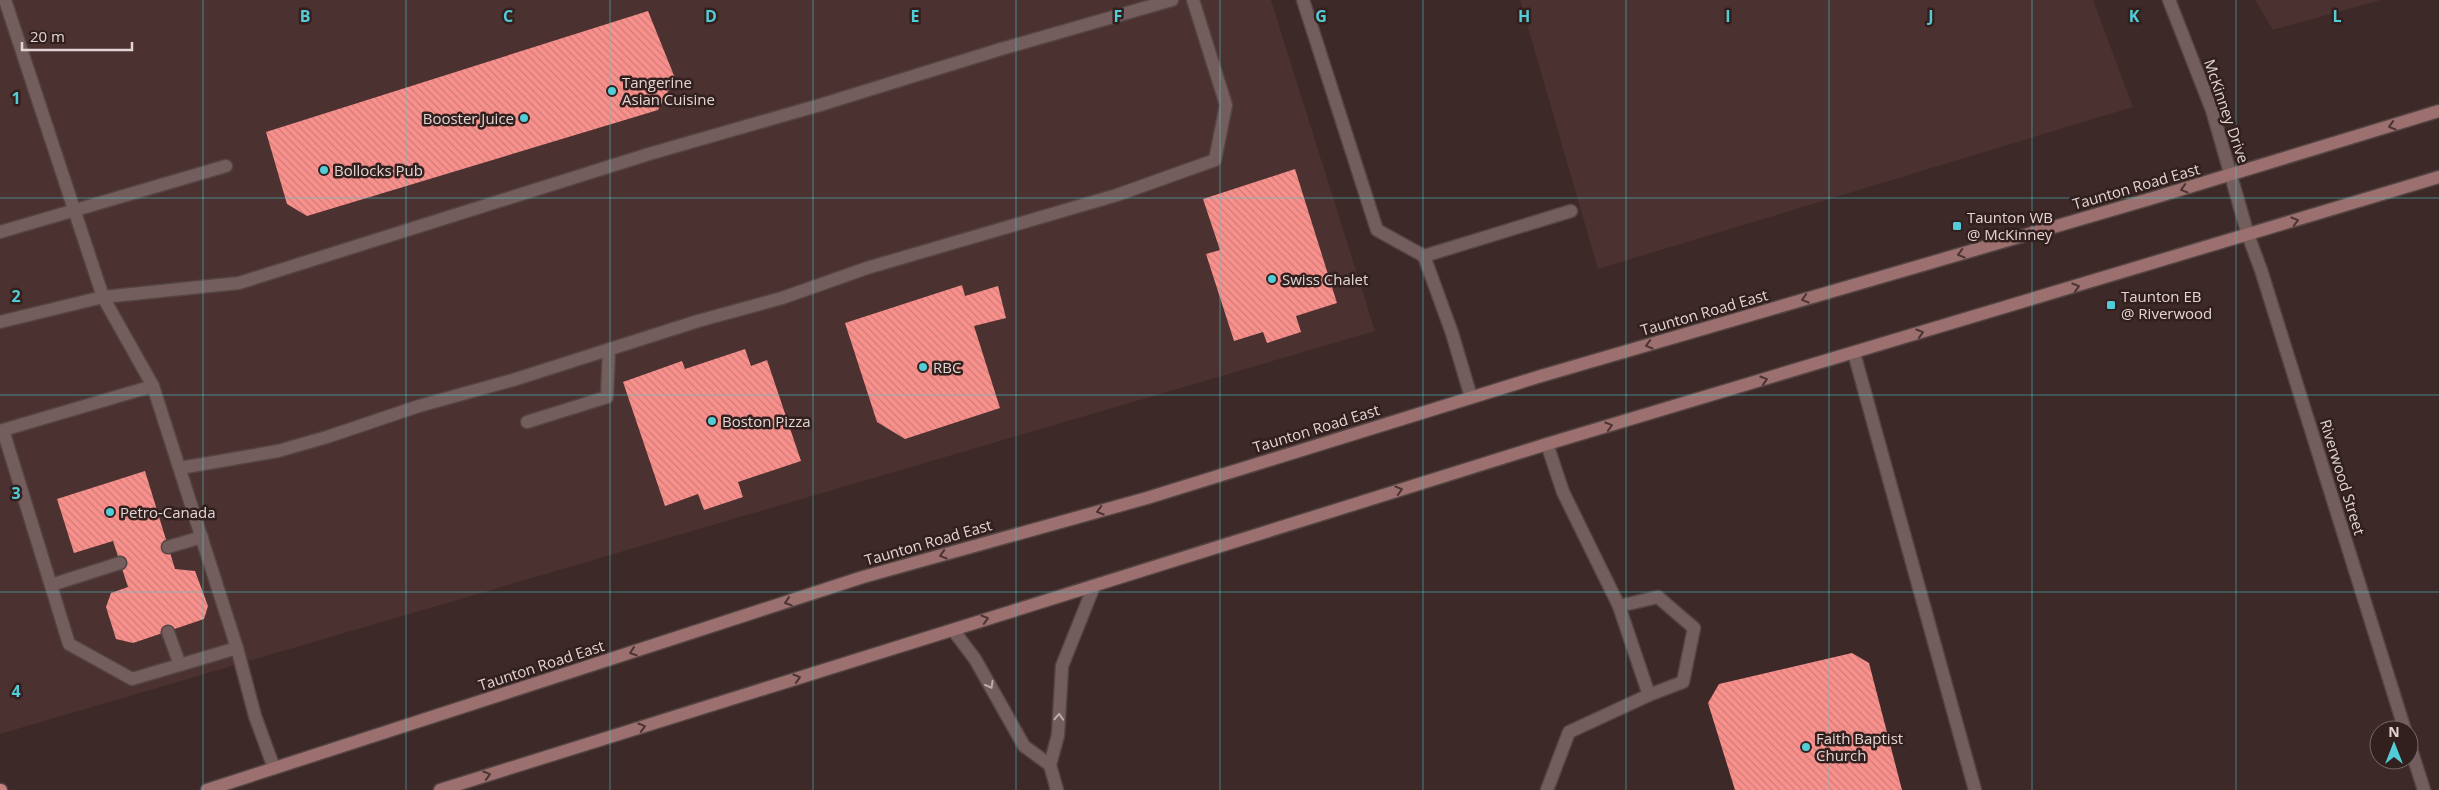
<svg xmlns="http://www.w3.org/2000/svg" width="2439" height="790" viewBox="0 0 2439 790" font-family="'Open Sans',sans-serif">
	<defs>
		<pattern id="building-back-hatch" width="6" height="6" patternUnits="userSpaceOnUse" patternTransform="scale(1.25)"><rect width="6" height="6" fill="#f9908c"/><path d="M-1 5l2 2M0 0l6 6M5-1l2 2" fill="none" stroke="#cc7c79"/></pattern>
	</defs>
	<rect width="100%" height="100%" fill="#3c2928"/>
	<g fill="#4b3130">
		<polygon points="0,0 1271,0 1375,331 0,734"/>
		<polygon points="1520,0 2093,0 2133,107 1598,269"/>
		<polygon points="2255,0 2381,0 2273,30"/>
	</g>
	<g fill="url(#building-back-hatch)">
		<polygon points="648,11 675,78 658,110 307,216 287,204 266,132"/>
		<polygon points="1295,169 1337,303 1296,316 1301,332 1267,343 1263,332 1234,341 1206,254 1220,250 1203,199"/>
		<polygon points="962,285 965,296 998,286 1006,318 974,326 1000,408 905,439 877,422 845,323"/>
		<polygon points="745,349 751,366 767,360 801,461 738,482 743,497 704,510 698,494 665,506 623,382 682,361 685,369"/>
		<polygon points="145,471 175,569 195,571 208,606 204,619 133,643 116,639 106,607 111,593 128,587 113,541 74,553 57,499"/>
		<polygon points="1852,653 1869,663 1902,790 1735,790 1708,703 1719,684"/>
	</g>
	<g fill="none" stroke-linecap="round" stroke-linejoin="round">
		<g stroke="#544544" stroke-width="15">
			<g id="lane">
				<polyline points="5,0 103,297 153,386 237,648"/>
				<polyline points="1303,0 1377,230 1424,256 1571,211"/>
				<polyline points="0,232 226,166"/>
				<polyline points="1424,256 1452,333 1471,397"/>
				<polyline points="0,322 103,297 239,283 649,154 820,105 1001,49 1172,0"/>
				<polyline points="1854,353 1975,790"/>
				<polyline points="153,386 3,430 69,644 132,679 237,648 255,716 274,768"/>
				<polyline points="527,422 607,397 609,349"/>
				<polyline points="180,468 278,451 327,437 419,406 513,380 698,321 782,298 867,268 1117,195 1215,160 1226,105 1193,0"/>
				<polyline points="168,547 202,537"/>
				<polyline points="51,585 120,563"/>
				<polyline points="1619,606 1658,597 1694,628 1683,682 1649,695"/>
				<polyline points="953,630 975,659 1024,746 1050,765"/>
				<polyline points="168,632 180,665"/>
				<polyline points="1057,790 1050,765 1058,735 1062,666 1094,586"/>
				<polyline points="1547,790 1569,732 1649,695 1619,606 1563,492 1547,444"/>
			</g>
		</g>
		<g stroke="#544544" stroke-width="15">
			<g id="street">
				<polyline points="2169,0 2212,110 2248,235 2261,270 2405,730"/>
				<polyline points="2409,743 2424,790"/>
			</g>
		</g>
		<g stroke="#544544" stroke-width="15">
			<g id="secondary">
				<polyline points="207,790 863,577 1147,498 1541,376 2153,198 2439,111"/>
				<polyline points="440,790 1547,444 2439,177"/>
			</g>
		</g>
		<g stroke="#544544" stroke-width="15">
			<polyline id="primary" points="0,790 1,790"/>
		</g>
		<use href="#lane" stroke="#745e5d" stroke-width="12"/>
		<use href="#street" stroke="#745e5d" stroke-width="12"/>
		<use href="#secondary" stroke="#9c706e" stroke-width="12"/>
		<use href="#primary" stroke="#c5827f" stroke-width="12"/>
	</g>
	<defs><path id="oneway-chevron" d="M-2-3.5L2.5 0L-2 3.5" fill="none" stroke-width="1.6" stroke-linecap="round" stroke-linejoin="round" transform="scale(1.25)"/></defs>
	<g stroke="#4c3433">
		<use href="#oneway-chevron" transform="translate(2392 126) rotate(163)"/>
		<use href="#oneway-chevron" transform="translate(2184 189) rotate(164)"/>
		<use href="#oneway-chevron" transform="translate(2295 221) rotate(-16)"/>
		<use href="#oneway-chevron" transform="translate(1961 254) rotate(164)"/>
		<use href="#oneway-chevron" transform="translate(2076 287) rotate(-17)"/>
		<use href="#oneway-chevron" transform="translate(1805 299) rotate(164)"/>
		<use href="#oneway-chevron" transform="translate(1920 333) rotate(-17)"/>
		<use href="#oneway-chevron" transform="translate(1649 345) rotate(164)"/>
		<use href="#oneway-chevron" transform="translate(1764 380) rotate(-17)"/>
		<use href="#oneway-chevron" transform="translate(1609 426) rotate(-17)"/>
		<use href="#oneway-chevron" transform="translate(1399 490) rotate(-17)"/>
		<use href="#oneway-chevron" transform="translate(1100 511) rotate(164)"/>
		<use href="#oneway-chevron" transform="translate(943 555) rotate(164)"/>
		<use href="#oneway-chevron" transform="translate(788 602) rotate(162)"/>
		<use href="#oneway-chevron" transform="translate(985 619) rotate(-17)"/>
		<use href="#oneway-chevron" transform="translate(633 652) rotate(162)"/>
		<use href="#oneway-chevron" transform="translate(797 678) rotate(-17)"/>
		<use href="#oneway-chevron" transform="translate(642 727) rotate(-17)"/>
		<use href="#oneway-chevron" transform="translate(487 775) rotate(-17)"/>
	</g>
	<g stroke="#bcabaa">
		<use href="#oneway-chevron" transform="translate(990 685) rotate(61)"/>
		<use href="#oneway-chevron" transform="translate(1059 717) rotate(-87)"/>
	</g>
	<path fill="none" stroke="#52ccd6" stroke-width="1" stroke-opacity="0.55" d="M 203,0 L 203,790M 406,0 L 406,790M 610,0 L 610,790M 813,0 L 813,790M 1016,0 L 1016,790M 1220,0 L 1220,790M 1423,0 L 1423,790M 1626,0 L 1626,790M 1829,0 L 1829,790M 2032,0 L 2032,790M 2236,0 L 2236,790M 0,198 L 2439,198M 0,395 L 2439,395M 0,592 L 2439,592"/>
	<g fill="#52ccd6" stroke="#32201f" stroke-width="2">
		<circle cx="612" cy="91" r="5"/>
		<circle cx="524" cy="118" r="5"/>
		<circle cx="324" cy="170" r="5"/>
		<rect x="1952" y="221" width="10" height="10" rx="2.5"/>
		<circle cx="1272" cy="279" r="5"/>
		<rect x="2106" y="300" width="10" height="10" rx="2.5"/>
		<circle cx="923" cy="367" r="5"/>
		<circle cx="712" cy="421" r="5"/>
		<circle cx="110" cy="512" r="5"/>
		<circle cx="1806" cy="747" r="5"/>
	</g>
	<g text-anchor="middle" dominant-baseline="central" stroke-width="5" stroke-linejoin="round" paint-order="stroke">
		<g font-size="15" fill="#e2d5d4" stroke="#32201f" text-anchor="start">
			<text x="622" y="82">Tangerine<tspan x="622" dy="17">Asian Cuisine</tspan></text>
			<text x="514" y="118" text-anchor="end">Booster Juice</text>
			<text x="334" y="170">Bollocks Pub</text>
			<text x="1967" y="217">Taunton WB<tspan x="1967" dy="17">@ McKinney</tspan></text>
			<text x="1282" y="279">Swiss Chalet</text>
			<text x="2121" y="296">Taunton EB<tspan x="2121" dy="17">@ Riverwood</tspan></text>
			<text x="933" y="367">RBC</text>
			<text x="722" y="421">Boston Pizza</text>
			<text x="120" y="512">Petro-Canada</text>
			<text x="1816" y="738">Faith Baptist<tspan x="1816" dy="17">Church</tspan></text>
		</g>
		<g font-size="15" fill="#e2d5d4" stroke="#32201f">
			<text transform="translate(2227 111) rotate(71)">McKinney Drive</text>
			<text transform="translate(2136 186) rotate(-16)">Taunton Road East</text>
			<text transform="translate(1704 312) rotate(-16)">Taunton Road East</text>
			<text transform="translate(1316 428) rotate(-17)">Taunton Road East</text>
			<text transform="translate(2343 477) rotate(73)">Riverwood Street</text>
			<text transform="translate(928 542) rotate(-16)">Taunton Road East</text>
			<text transform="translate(541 665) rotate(-18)">Taunton Road East</text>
		</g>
	</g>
	<g font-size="16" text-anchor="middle" font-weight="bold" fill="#52ccd6" stroke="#32201f" stroke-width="5" stroke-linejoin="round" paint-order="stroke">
		<text x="305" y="22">B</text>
		<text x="508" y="22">C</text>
		<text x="711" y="22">D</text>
		<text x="915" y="22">E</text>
		<text x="1118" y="22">F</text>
		<text x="1321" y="22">G</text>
		<text x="1524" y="22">H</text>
		<text x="1728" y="22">I</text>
		<text x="1931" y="22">J</text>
		<text x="2134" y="22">K</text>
		<text x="2337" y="22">L</text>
		<text x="16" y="104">1</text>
		<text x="16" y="302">2</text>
		<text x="16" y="499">3</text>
		<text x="16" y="697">4</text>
	</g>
	<g transform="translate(2394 745)"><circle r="24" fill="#32201f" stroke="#786867"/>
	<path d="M0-4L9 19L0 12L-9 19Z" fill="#52ccd6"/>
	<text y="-8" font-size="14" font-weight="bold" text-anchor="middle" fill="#e2d5d4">N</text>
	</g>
	<path d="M22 42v8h110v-8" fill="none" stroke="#e2d5d4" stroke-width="2.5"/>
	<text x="30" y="42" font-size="15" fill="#e2d5d4" stroke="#32201f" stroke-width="4" paint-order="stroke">20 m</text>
</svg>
